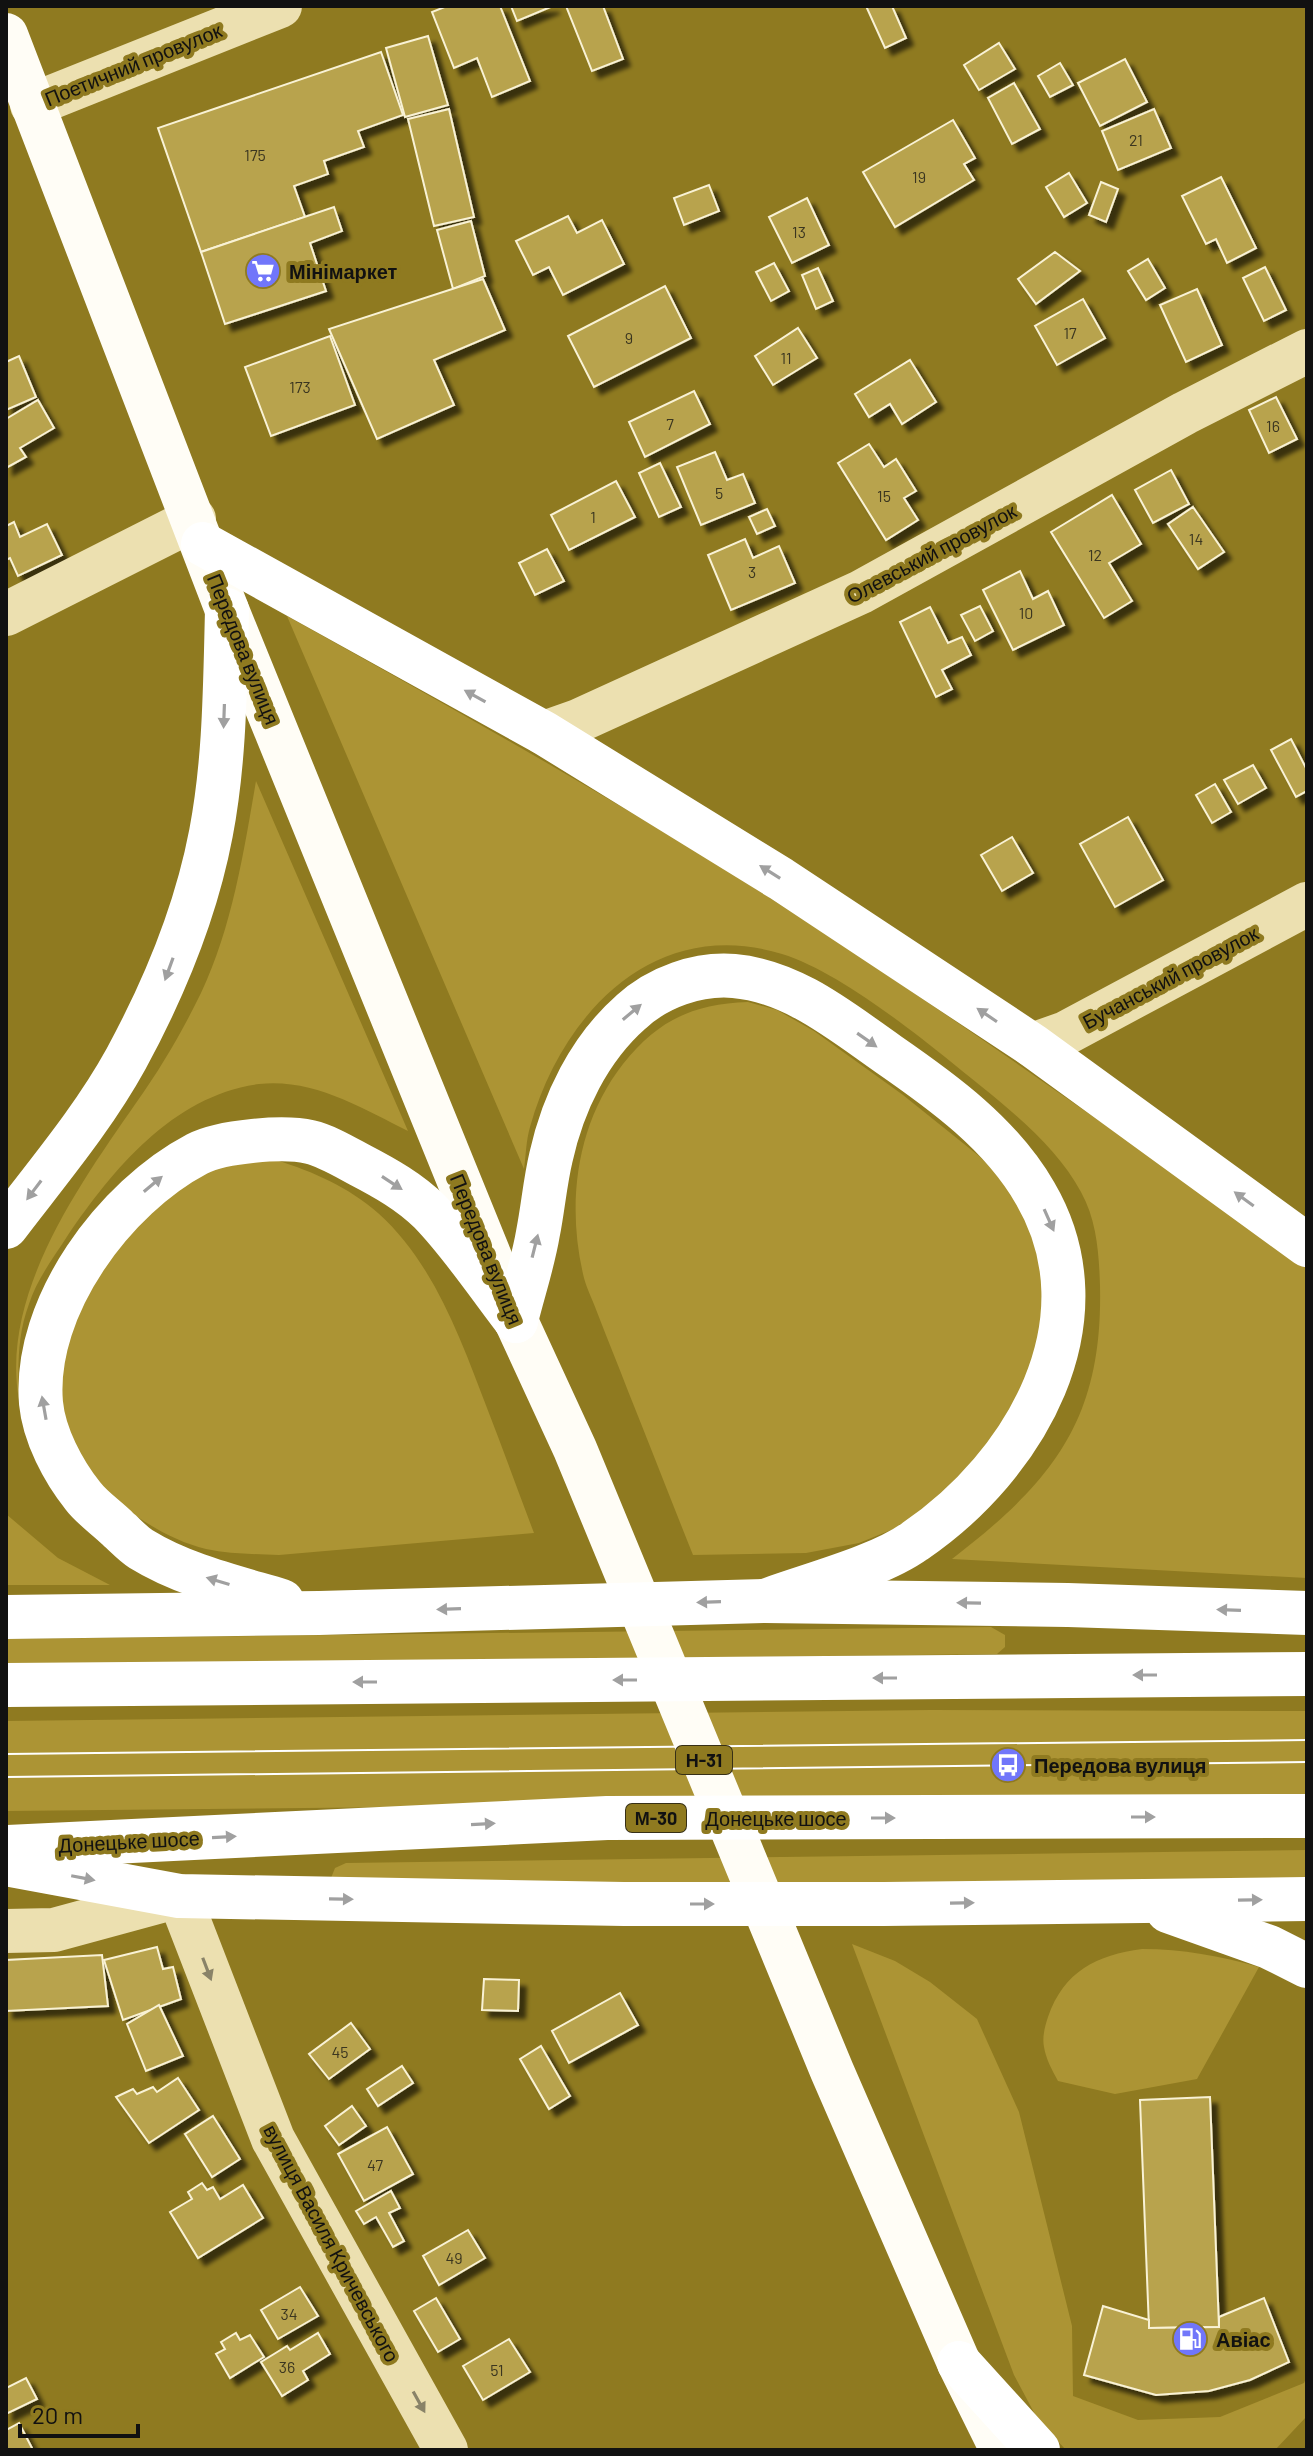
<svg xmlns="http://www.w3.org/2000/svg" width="1313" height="2456" viewBox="0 0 1313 2456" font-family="Barlow,sans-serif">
	<defs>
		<filter id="shadow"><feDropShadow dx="7" dy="7" stdDeviation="2" flood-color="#0009"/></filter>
	</defs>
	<rect width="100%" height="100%" fill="#8f7a20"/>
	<g fill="#ac9434">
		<path d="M 287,616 C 436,699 584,782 729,872 C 926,996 1115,1133 1307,1266 L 1307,1578 L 952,1559 C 1053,1481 1103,1420 1100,1286 C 1099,1254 1097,1221 1081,1192 C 1053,1139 991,1095 945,1057 C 904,1024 832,969 782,954 C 655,915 562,1013 530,1127 C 526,1141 526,1155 524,1169 Z"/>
		<path d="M 256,781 L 408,1131 C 362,1108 313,1078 259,1084 C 174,1095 113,1169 68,1235 C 54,1257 37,1279 29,1304 C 17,1336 18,1367 19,1400 C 0,1294 80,1184 136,1103 C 161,1068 182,1032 201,993 C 232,928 244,851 256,781 Z"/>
		<path d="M 748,1002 L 777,1010 L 814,1031 L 903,1095 L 979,1156 L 1008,1184 L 1034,1229 L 1047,1299 L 1035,1375 L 972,1473 L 901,1526 L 859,1543 L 806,1553 L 693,1555 C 671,1500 650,1446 628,1391 C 618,1365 607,1338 597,1312 C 593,1301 587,1289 584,1278 C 566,1205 576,1124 623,1064 C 658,1020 693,1004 748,1002 Z"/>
		<path d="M 276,1160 C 314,1172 348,1187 378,1213 C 434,1263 461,1340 487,1408 C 503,1449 518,1491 534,1533 L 279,1555 C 254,1554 230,1554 206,1549 C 177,1542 149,1526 125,1508 C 29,1435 52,1324 123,1242 C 147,1215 176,1184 210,1168 C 225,1161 259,1162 276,1160 Z"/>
		<polygon points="6,1514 58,1558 110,1585 6,1585"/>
		<polygon points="991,1627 1005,1635 1005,1647 997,1654 6,1666 6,1639"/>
		<polygon points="931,1710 1307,1711 1307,1798 6,1811 6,1721"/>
		<polygon points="1307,1850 1307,1878 347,1892 331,1878 335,1868 346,1863"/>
		<polygon points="852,1944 895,1961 930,1982 977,2019 1019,2112 1072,2326 1073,2396 1138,2420 1220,2417 1304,2383 1307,2376 1307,2416 1275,2450 1066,2450 1038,2420 1014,2375"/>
		<path d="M 1142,1949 C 1183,1949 1220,1956 1259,1967 L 1197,2079 L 1115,2094 L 1058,2081 C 1052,2070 1046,2059 1044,2047 C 1042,2037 1045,2026 1048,2017 C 1064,1971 1097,1955 1142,1949 Z"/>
	</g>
	<g fill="#b8a34d" stroke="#f9f2d5" stroke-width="2" filter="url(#shadow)">
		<polygon points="447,6 500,6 530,81 492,97 477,58 454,68 432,12"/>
		<polygon points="511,6 553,6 517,21"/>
		<polygon points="566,6 603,6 623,59 592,71"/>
		<polygon points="866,6 892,6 906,38 885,48"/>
		<polygon points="428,36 448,105 405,117 386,48"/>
		<polygon points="999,43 1015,69 979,90 964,65"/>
		<polygon points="381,52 403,115 358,131 364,147 324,161 328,174 294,186 305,217 201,252 158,128"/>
		<polygon points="1125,59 1147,102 1100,126 1078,83"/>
		<polygon points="1060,63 1073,85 1050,97 1038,76"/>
		<polygon points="1014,83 1040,129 1012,144 988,98"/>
		<polygon points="449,109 474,217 434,226 408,119"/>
		<polygon points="1154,109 1171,148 1118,170 1102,131"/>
		<polygon points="953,120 975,158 964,164 974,180 895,227 863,172"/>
		<polygon points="1069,173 1087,203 1064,217 1046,187"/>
		<polygon points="1221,177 1256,248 1227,263 1216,239 1206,244 1182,196"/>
		<polygon points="1101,182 1118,189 1106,222 1089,215"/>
		<polygon points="709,185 719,211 684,225 674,198"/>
		<polygon points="807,198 829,245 792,263 769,217"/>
		<polygon points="334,207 342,231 310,243 326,291 225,324 201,252"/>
		<polygon points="568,216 577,233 602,220 624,264 563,295 549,267 533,275 516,241"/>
		<polygon points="471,221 485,276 453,289 437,230"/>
		<polygon points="1055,252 1080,271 1036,304 1018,279"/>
		<polygon points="1148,259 1165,288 1146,300 1128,271"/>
		<polygon points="774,263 789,291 771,301 756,272"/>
		<polygon points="1265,267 1286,310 1264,321 1243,278"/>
		<polygon points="818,268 833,301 816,309 802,275"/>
		<polygon points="483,279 505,330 434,360 454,405 377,439 329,329"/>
		<polygon points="665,286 691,338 594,387 568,336"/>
		<polygon points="1197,289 1222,345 1186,362 1160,305"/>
		<polygon points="1083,299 1105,338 1057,365 1035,326"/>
		<polygon points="798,328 817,358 773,385 755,356"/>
		<polygon points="330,336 355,405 271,436 245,367"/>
		<polygon points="19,356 36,397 6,410 6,362"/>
		<polygon points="910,360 936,402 902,424 890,404 869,417 855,394"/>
		<polygon points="694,391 710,424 645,457 629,422"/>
		<polygon points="1276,397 1297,439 1269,453 1249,410"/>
		<polygon points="38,400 54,428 20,448 26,457 6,468 6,419"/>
		<polygon points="869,444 884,467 896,459 916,491 904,498 918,520 886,540 838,463"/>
		<polygon points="715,452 727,480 743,474 755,503 701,525 677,467"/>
		<polygon points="660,463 681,507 659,517 639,473"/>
		<polygon points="1171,470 1189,504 1153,523 1135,490"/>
		<polygon points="616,481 635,517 569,550 551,515"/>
		<polygon points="1112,495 1141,544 1109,563 1132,601 1104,618 1051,532"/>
		<polygon points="1193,507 1224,552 1198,569 1168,524"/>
		<polygon points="767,509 775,526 757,534 749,517"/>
		<polygon points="14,522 20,537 47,524 62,555 18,576 10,558 6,560 6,526"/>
		<polygon points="745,539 753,558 779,546 795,583 731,610 708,555"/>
		<polygon points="547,549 564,581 535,595 519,563"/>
		<polygon points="1020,571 1033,599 1048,591 1064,625 1013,650 983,590"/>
		<polygon points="980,606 993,631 975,641 961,615"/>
		<polygon points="930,607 948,643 962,637 971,655 942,670 952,689 936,697 900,622"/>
		<polygon points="1291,739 1307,770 1307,791 1296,797 1271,750"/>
		<polygon points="1253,765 1266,788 1238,804 1224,780"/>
		<polygon points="1215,784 1231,812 1212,823 1196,795"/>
		<polygon points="1128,817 1163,880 1115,907 1080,844"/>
		<polygon points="1012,837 1033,873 1002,891 981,855"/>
		<polygon points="157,1947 163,1969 173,1967 181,1999 123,2020 104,1960"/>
		<polygon points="102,1955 108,2006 6,2011 6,1960"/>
		<polygon points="484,1979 519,1980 518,2011 482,2010"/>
		<polygon points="620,1993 638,2025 569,2063 552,2031"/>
		<polygon points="159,2005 183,2056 146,2071 127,2024"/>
		<polygon points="351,2023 370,2049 329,2079 309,2054"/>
		<polygon points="541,2046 570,2096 549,2109 520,2059"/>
		<polygon points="402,2066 413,2083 378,2106 367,2089"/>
		<polygon points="178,2078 199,2110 149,2143 116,2097 133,2089 137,2094 153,2087 157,2092"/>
		<polygon points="1210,2097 1219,2327 1149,2328 1140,2100"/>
		<polygon points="352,2106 366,2126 339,2145 325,2126"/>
		<polygon points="213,2116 240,2159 212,2177 185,2134"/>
		<polygon points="387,2127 413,2174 364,2201 338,2154"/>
		<polygon points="202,2183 207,2190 213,2187 220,2199 243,2185 263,2218 198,2258 170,2212 192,2199 188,2192"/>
		<polygon points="391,2191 400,2208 389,2213 404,2241 393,2247 376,2217 364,2224 356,2211"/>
		<polygon points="468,2230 485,2258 439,2285 423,2256"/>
		<polygon points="300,2287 318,2316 278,2339 261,2310"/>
		<polygon points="436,2298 460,2339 438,2352 414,2311"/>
		<polygon points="1264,2298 1289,2362 1250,2380 1209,2391 1156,2395 1084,2375 1103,2306 1149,2320 1149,2328 1219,2327 1219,2317"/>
		<polygon points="236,2333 240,2340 250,2335 264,2357 230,2378 216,2354 225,2349 221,2342"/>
		<polygon points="318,2333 330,2354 303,2371 308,2380 282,2396 261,2362 287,2346 290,2350"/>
		<polygon points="509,2339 530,2372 483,2400 463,2366"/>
		<polygon points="26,2378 37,2399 6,2414 6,2388"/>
		<polygon points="19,2423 33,2450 6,2450 6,2430"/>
	</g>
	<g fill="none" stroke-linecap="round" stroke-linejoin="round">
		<g stroke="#ece0b0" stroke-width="44">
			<polyline points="32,105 280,6"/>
			<polyline points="6,614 194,519"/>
			<polyline points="544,733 578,721 861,592 1185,413 1307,351"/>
			<polyline points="1032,1045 1066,1033 1307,904"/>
			<polyline points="6,1931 54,1930 179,1896 273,2139 446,2450"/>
		</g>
		<polyline stroke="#fffdf6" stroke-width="44" points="6,35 227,610 516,1321 575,1449 832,2071 959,2363 1002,2450"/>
		<g stroke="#fff" stroke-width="44">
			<polyline points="203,544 544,733 781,879 1032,1045 1307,1245"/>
			<path d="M 6,1227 C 47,1173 93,1119 126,1059 C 164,989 196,912 211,833 C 225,760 225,685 227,610"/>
			<path d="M 516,1321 C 523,1292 533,1263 538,1233 C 543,1208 545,1182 551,1157 C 563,1103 589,1049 631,1012 C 658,987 698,973 734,976 C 793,981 842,1022 888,1054 C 943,1092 1001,1134 1035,1193 C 1110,1321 1025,1466 915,1541 C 879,1567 808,1585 765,1601"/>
			<path d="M 282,1601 C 235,1587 183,1575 141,1549 C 133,1544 125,1535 118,1529 C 107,1518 92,1508 83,1496 C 63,1471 44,1435 41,1403 C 33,1306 115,1197 197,1154 C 222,1141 284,1136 310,1142 C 327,1146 345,1157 360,1165 C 385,1178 410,1192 430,1212 C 462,1245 488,1285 516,1321"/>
			<polyline points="6,1617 319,1613 765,1601 1068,1605 1307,1613"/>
			<polyline points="6,1685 1307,1674"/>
			<polyline points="8,1847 607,1818 1307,1816"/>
			<polyline points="6,1864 179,1896 624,1904 884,1904 1307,1899"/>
			<polyline points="1168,1911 1269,1947 1307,1966"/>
			<polyline points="959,2363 1038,2450"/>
		</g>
		<g stroke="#fff" stroke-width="2">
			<polyline points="6,1754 1307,1740"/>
			<polyline points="6,1777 1307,1762"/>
		</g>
	</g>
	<defs><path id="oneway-solid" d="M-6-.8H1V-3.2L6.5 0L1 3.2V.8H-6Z" transform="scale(2)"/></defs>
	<g fill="#a0a0a0">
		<use href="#oneway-solid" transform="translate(475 696) rotate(-151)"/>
		<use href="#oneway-solid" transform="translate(224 716) rotate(92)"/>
		<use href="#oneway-solid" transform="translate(770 872) rotate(-148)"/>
		<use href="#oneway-solid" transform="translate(169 969) rotate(110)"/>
		<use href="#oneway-solid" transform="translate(632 1012) rotate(-40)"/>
		<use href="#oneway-solid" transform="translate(987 1015) rotate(-146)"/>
		<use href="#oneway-solid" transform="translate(867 1040) rotate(35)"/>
		<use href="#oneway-solid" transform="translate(392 1183) rotate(33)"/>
		<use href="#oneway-solid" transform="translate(153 1184) rotate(-40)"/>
		<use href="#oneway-solid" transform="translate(34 1190) rotate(127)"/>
		<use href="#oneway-solid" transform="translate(1244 1199) rotate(-144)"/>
		<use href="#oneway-solid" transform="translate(1049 1220) rotate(66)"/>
		<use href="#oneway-solid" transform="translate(535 1246) rotate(-76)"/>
		<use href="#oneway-solid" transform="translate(44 1408) rotate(-100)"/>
		<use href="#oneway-solid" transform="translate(218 1581) rotate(-163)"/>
		<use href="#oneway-solid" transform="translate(709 1602) rotate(178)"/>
		<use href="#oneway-solid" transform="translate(969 1603) rotate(-179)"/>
		<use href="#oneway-solid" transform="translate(449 1609) rotate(178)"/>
		<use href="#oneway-solid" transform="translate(1229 1610) rotate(-178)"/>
		<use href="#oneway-solid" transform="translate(1145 1675) rotate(180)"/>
		<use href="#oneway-solid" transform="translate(885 1678) rotate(180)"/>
		<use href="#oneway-solid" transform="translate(625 1680) rotate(180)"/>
		<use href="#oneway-solid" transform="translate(365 1682) rotate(180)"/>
		<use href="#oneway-solid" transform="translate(1143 1817)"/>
		<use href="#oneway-solid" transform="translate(883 1818)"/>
		<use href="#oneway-solid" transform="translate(483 1824) rotate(-3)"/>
		<use href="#oneway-solid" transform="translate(224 1837) rotate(-3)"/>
		<use href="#oneway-solid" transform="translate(83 1878) rotate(11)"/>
		<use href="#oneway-solid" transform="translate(341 1899) rotate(1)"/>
		<use href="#oneway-solid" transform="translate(1250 1900) rotate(-1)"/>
		<use href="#oneway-solid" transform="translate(962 1903) rotate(-1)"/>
		<use href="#oneway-solid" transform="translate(702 1904)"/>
	</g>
	<g fill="#898368">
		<use href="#oneway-solid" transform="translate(207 1969) rotate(69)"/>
		<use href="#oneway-solid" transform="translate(419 2402) rotate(61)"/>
	</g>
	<defs>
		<g id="supermarket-disc" transform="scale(1.8)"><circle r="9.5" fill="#7176fa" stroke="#8f7a20"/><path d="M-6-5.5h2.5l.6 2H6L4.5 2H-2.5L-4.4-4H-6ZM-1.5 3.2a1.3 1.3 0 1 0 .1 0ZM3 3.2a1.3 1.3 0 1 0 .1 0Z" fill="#fff"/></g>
		<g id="bus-disc" transform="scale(1.8)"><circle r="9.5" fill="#7176fa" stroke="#8f7a20"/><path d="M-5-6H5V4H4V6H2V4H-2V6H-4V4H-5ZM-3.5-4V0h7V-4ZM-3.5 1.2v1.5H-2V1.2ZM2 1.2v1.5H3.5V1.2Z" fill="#fff"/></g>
		<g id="fuel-disc" transform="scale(1.8)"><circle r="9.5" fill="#7176fa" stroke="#8f7a20"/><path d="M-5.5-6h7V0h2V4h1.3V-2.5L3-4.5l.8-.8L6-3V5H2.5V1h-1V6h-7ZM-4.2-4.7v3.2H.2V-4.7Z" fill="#fff"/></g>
	</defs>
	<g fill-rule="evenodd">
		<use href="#supermarket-disc" x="263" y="271"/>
		<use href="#bus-disc" x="1008" y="1765"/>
		<use href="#fuel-disc" x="1190" y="2339"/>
	</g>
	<g text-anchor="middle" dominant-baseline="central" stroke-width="8" stroke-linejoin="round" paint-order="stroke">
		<g font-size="16" fill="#3b3620">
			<text x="1136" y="139">21</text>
			<text x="255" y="154">175</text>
			<text x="919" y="176">19</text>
			<text x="799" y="231">13</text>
			<text x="1070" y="332">17</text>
			<text x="629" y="337">9</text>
			<text x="786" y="357">11</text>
			<text x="300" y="386">173</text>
			<text x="670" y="423">7</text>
			<text x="1273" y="425">16</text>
			<text x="719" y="492">5</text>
			<text x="884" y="495">15</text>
			<text x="593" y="516">1</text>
			<text x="1196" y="538">14</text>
			<text x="1095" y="554">12</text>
			<text x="752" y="571">3</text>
			<text x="1026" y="612">10</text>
			<text x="340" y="2051">45</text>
			<text x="375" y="2164">47</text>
			<text x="454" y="2257">49</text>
			<text x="289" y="2313">34</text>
			<text x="287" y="2366">36</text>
			<text x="497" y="2369">51</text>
		</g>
		<g fill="#8f7a20" stroke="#373016" stroke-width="2">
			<rect x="676" y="1746" width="56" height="28" rx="6"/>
			<rect x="626" y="1804" width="60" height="28" rx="6"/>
		</g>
		<g font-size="18" font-weight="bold" fill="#111">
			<text x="704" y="1760">Н-31</text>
			<text x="656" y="1818">М-30</text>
		</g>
		<g font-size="20" fill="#111" stroke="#8f7a20">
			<text transform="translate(133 64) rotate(-22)">Поетичний провулок</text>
			<text transform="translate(931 553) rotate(-28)">Олевський провулок</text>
			<text transform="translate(244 649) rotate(68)">Передова вулиця</text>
			<text transform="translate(1170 977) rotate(-28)">Бучанський провулок</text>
			<text transform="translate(487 1249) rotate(68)">Передова вулиця</text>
			<text x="776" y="1818">Донецьке шосе</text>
			<text transform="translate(129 1841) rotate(-3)">Донецьке шосе</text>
			<text transform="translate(332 2243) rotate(62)">вулиця Василя Кричевського</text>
		</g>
		<g font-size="20" font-weight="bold" fill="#111" stroke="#8f7a20" text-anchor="start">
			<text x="289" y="271">Мінімаркет</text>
			<text x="1034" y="1765">Передова вулиця</text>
			<text x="1216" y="2339">Авіас</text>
		</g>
	</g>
	<rect width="1313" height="2456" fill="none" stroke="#111111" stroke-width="16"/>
	<path d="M20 2424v12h118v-12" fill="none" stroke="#111111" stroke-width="4"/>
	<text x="32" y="2424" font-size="24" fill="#111111" stroke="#8f7a20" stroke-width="6" paint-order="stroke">20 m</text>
</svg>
